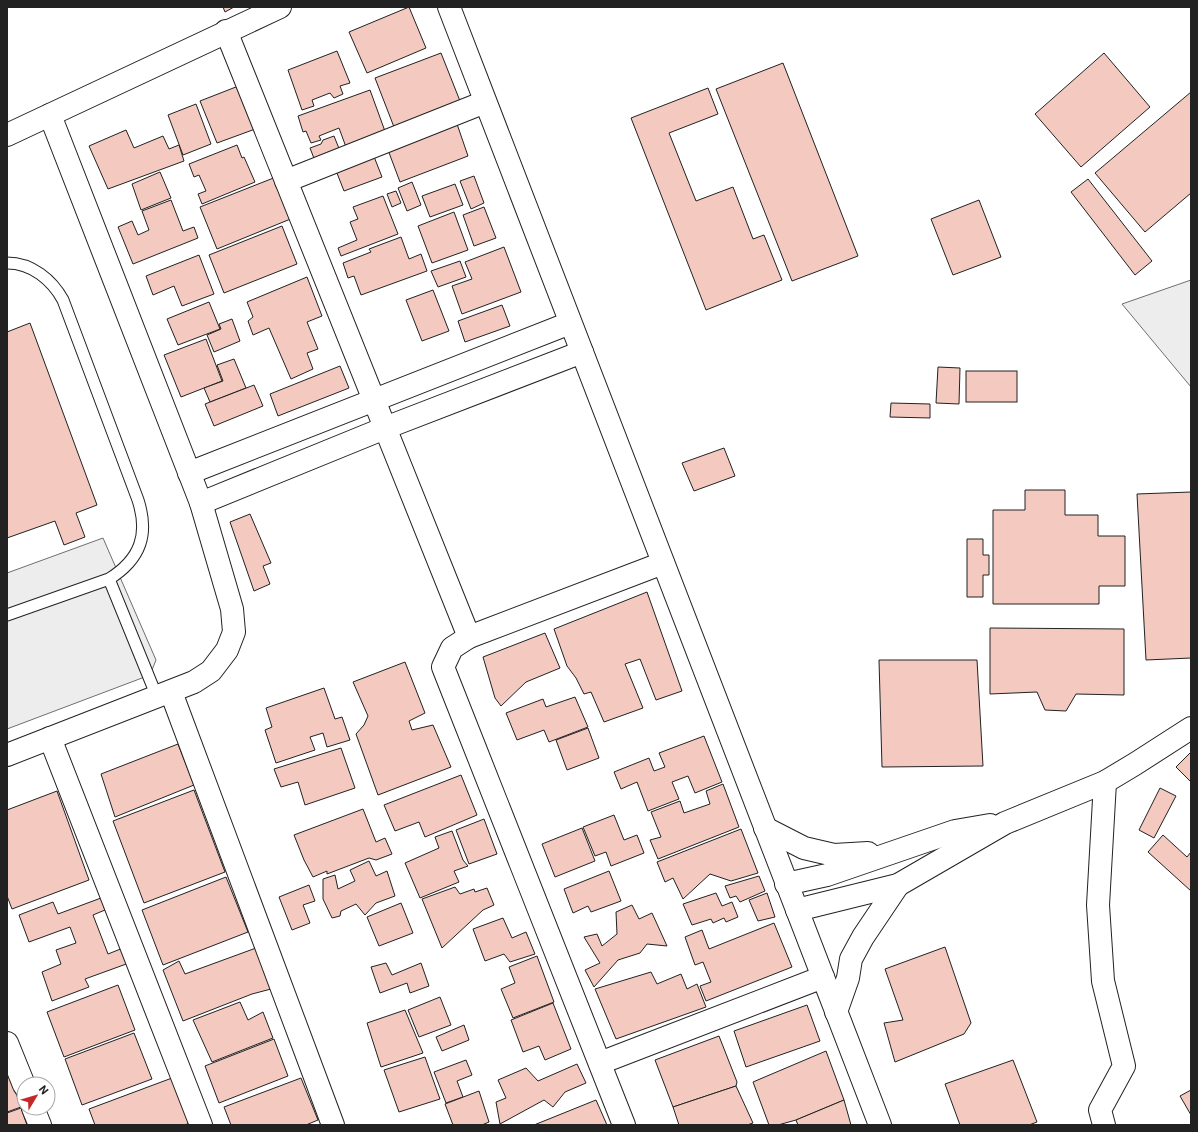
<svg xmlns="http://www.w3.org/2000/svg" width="1198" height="1132" viewBox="0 0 1198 1132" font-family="Roboto,sans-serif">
	<rect width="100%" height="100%" fill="#fff"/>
	<g fill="#ededed" stroke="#6f6f6f">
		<polygon points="1191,280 1191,387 1122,304"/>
		<polygon points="103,538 156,660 150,675 7,729 7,573"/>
	</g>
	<g fill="#f3c9c0" stroke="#222">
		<polygon points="223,7 234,7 225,12"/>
		<polygon points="409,7 426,48 367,73 349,32"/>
		<polygon points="337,51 350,83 340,86 343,94 334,98 330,93 312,100 314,106 302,110 288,70"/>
		<polygon points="441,53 460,101 394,127 375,78"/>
		<polygon points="1104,53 1150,107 1081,167 1035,114"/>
		<polygon points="783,63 858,256 792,281 716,89"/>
		<polygon points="241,85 258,128 217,143 200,101"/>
		<polygon points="708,88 718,114 669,133 696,201 733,187 753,239 764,235 782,280 706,310 631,118"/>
		<polygon points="370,90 386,134 346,147 339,128 319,136 321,140 311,143 306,131 303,132 298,116"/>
		<polygon points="1191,92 1191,193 1145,232 1095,173"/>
		<polygon points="196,104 211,144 183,155 168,115"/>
		<polygon points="457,124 468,156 400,182 388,150"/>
		<polygon points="126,130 134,148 163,136 169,149 179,145 184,161 108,189 89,146"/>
		<polygon points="334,136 342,156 315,161 310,148 321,144 323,140"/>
		<polygon points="237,145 242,158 244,157 255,182 202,204 198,194 206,191 199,175 194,177 189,164"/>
		<polygon points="373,154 382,177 344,191 335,168"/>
		<polygon points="160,172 171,198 141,210 132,184"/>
		<polygon points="474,176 484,203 471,209 460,181"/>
		<polygon points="276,177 293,218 217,249 200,207"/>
		<polygon points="1088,179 1152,261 1135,275 1071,192"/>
		<polygon points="412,182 421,205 407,211 398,188"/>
		<polygon points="455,184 463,205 430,217 422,196"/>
		<polygon points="396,191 401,203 392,207 387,194"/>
		<polygon points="383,196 398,234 341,256 338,248 357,240 350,222 358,219 353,207"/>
		<polygon points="171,200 183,231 194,227 198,238 133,264 118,227 132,221 138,235 149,230 142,211"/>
		<polygon points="979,200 1001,257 953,275 931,219"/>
		<polygon points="484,207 496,238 474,246 463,215"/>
		<polygon points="454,212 468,250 432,263 418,226"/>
		<polygon points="282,226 297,264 224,293 209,255"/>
		<polygon points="401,237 409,259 421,254 427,271 361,295 354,276 348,278 343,263 371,252 369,249"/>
		<polygon points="504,247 521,292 462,314 452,286 472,279 465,262"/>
		<polygon points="199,255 214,294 182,306 174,286 153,295 146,276"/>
		<polygon points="460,261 466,277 438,287 431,271"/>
		<polygon points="307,277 322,316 307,322 318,349 307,353 313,369 291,379 269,328 253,335 248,321 253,317 247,302"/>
		<polygon points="433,290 449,331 422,341 406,300"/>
		<polygon points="209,302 220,329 178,345 167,319"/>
		<polygon points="502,305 510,326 465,342 458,321"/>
		<polygon points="232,319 240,341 214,352 207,335 221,329 219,324"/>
		<polygon points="30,323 97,505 76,513 85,537 64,545 55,521 7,538 7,332"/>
		<polygon points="206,339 222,381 181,397 164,355"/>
		<polygon points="234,359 246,388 210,402 204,388 223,381 217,365"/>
		<polygon points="340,366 349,388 278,416 270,394"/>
		<polygon points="938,367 960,368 959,404 936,403"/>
		<rect x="966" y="371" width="51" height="31"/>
		<polygon points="254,385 263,406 214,426 205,404"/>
		<polygon points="891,403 930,404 930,418 890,417"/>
		<polygon points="724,448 735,476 694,491 682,463"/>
		<polygon points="1025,490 1065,490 1065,515 1098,515 1098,536 1125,536 1125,586 1099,586 1099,604 993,604 993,510 1025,510"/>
		<polygon points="1191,492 1191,658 1146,660 1137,494"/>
		<polygon points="250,514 271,563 263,566 270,584 254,591 230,522"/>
		<polygon points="967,539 983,539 983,555 989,555 989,575 983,575 983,597 967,597"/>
		<polygon points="647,592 682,691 656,700 640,659 625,664 643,708 604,722 591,692 584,694 576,678 567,666 554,629"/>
		<polygon points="990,628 1124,629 1124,695 1076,694 1066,711 1045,710 1037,692 990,694"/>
		<polygon points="545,633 560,668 526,682 501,706 495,698 483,657"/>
		<polygon points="879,660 977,660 983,766 882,767"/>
		<polygon points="405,662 425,713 409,721 412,730 433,725 451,767 378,795 356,734 364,725 368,716 353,682"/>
		<polygon points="324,688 335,719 342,717 350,740 327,747 323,733 310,737 315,750 276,763 265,730 272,727 266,708"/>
		<polygon points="575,697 588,727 549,742 544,730 517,740 506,713 543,699 546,707"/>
		<polygon points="588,728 599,758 567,770 556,740"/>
		<polygon points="704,736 722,782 695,793 688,776 672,782 679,799 648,811 637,782 621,789 614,772 649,758 654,771 665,767 659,753"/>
		<polygon points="178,744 194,785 115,817 101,774"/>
		<polygon points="341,748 355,788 305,805 298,782 281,787 274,769"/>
		<polygon points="1191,752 1191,782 1176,767"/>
		<polygon points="461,775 477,815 425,837 419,822 395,831 384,805"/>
		<polygon points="723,784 739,827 658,859 650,840 661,837 651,812 680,801 684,813 710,804 706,791"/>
		<polygon points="1160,788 1176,796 1154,838 1139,830"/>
		<polygon points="194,790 225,872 144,903 113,821"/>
		<polygon points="57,791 89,880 12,909 7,896 7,810"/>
		<polygon points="363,809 376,842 385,838 392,854 376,860 369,858 327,874 327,871 313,877 304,860 294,835"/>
		<polygon points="614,815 624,840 637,835 644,853 611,866 606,852 595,856 583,827"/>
		<polygon points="484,819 497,854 469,864 456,830"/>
		<polygon points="582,828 595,861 555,877 542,844"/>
		<polygon points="741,829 758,873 731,881 710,874 683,899 673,878 665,882 657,862"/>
		<polygon points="452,831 463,860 468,866 454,871 459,882 420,898 405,863 439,848 435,837"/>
		<polygon points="1163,835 1187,857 1191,852 1191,891 1148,852"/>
		<polygon points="369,861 376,876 387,871 395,896 376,903 365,915 356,904 341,911 340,916 332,918 323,899 323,879 335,875 338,889 355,881 350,870"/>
		<polygon points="609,871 621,901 591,912 588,906 573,913 564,889"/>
		<polygon points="759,876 765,891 740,902 736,896 730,898 725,886"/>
		<polygon points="226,877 248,932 163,965 142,910"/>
		<polygon points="309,885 315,901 303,905 310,923 292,930 279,897"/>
		<polygon points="455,887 460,894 474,889 475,892 487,888 494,905 483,910 442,948 422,899"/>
		<polygon points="716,893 722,906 732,902 738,917 726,922 724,918 713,923 711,919 692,925 683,904"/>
		<polygon points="767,893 775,917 758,921 749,900"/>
		<polygon points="101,898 105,910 93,915 108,954 123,948 129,963 85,979 89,987 52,1001 42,972 61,964 56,950 76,943 70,927 29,942 19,915 53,902 58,914"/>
		<polygon points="401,903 413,933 379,946 367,917"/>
		<polygon points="632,905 639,919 652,913 667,946 647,944 640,953 618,960 594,987 585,970 600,963 584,937 597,934 602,946 617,934 616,912"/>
		<polygon points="503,918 512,938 526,932 535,954 510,962 504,954 485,961 473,929"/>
		<polygon points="774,923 792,967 706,1001 700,986 711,982 703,962 695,965 685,937 702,930 709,949"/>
		<polygon points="945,947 971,1023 964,1034 895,1062 884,1023 903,1020 885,969"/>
		<polygon points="256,948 271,989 252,994 183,1021 163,970 179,961 185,974"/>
		<polygon points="537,956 554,1002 513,1018 501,989 515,983 509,967"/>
		<polygon points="386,963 392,975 421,963 429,986 410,993 407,983 380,993 371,967"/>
		<polygon points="651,972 657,984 681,974 687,989 697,984 706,1007 616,1039 595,989"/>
		<polygon points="118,985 135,1030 64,1057 47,1012"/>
		<polygon points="440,997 451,1025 419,1037 408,1010"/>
		<polygon points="240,1002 248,1020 263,1012 273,1038 212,1062 193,1020"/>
		<polygon points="553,1003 571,1049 545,1060 539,1046 523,1052 511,1020"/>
		<polygon points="807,1005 820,1041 746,1067 734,1031"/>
		<polygon points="405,1010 423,1053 381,1067 367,1023"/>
		<polygon points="464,1025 469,1040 442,1051 436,1037"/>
		<polygon points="134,1033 152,1079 82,1105 65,1059"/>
		<polygon points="719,1036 737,1082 736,1086 673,1107 655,1060"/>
		<polygon points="274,1039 288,1076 219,1103 205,1066"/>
		<polygon points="826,1051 844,1100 796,1120 778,1125 769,1125 753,1082"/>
		<polygon points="425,1057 440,1099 399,1112 384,1070"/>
		<polygon points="466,1060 472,1075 457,1081 463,1097 446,1103 434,1072"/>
		<polygon points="1013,1060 1037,1122 1029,1125 960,1125 945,1084"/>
		<polygon points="577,1064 586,1083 565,1092 553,1107 544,1100 500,1124 496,1102 506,1098 498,1080 526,1068 538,1081"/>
		<polygon points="7,1069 21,1107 7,1112"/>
		<polygon points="172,1078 189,1123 185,1125 95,1125 89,1109"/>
		<polygon points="301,1078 318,1120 306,1125 231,1125 224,1107"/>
		<polygon points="736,1086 753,1123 747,1125 679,1125 673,1107"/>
		<polygon points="1191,1090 1191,1115 1180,1096"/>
		<polygon points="479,1091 489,1122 482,1125 453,1125 445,1104"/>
		<polygon points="596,1100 607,1125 534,1125"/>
		<polygon points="844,1100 851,1125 798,1125 796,1120"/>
		<polygon points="21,1108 27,1125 7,1125 7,1113"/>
	</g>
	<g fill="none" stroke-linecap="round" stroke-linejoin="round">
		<g stroke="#222" stroke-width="13">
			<g id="service">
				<path d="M 7,263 C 32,263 52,280 63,300 L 138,500 C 149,534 141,559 109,579 L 7,615"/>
				<polyline points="109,579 157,697"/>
			</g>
		</g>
		<g stroke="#222" stroke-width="24">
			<g id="minor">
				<polyline points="226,31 469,637"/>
				<polyline points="7,135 280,7"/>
				<polyline points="286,181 485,102"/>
				<polyline points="189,473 570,323"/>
				<polyline points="201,503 385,428 582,352"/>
				<polyline points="171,692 333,1125"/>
				<polyline points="50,738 201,1125"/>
				<polyline points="7,755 194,682 211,671 227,650 234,632 232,609 201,503 50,115"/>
				<polyline points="7,1043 24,1085"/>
				<polyline points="600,1063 823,977"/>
				<polyline points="33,1108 40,1125"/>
				<polyline points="624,1125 443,667 452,648 469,637 663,563"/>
				<polyline points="1104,1125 1100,1110 1124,1066 1103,981 1098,905 1105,782"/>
			</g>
		</g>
		<g stroke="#222" stroke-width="24">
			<g id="tertiary">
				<polyline points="449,7 880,1125"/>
				<polyline points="765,828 804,848 834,855 868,853"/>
				<polyline points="786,884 827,875 955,831 990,825"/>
				<polyline points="797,910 898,885 1005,823 1105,782 1135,764 1191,728"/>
				<polyline points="836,1012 848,978 851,959 863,937 898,885"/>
			</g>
		</g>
		<use href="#service" stroke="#fff" stroke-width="11"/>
		<use href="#minor" stroke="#fff" stroke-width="22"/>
		<use href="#tertiary" stroke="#fff" stroke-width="22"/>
	</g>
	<rect width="1198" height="1132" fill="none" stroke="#222222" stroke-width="16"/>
	<g transform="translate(36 1096) rotate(52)"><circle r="19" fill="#ffffff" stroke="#a7a7a7"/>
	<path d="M0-3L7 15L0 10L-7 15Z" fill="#c62828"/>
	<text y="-6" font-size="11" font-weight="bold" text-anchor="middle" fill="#222222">N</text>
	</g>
</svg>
